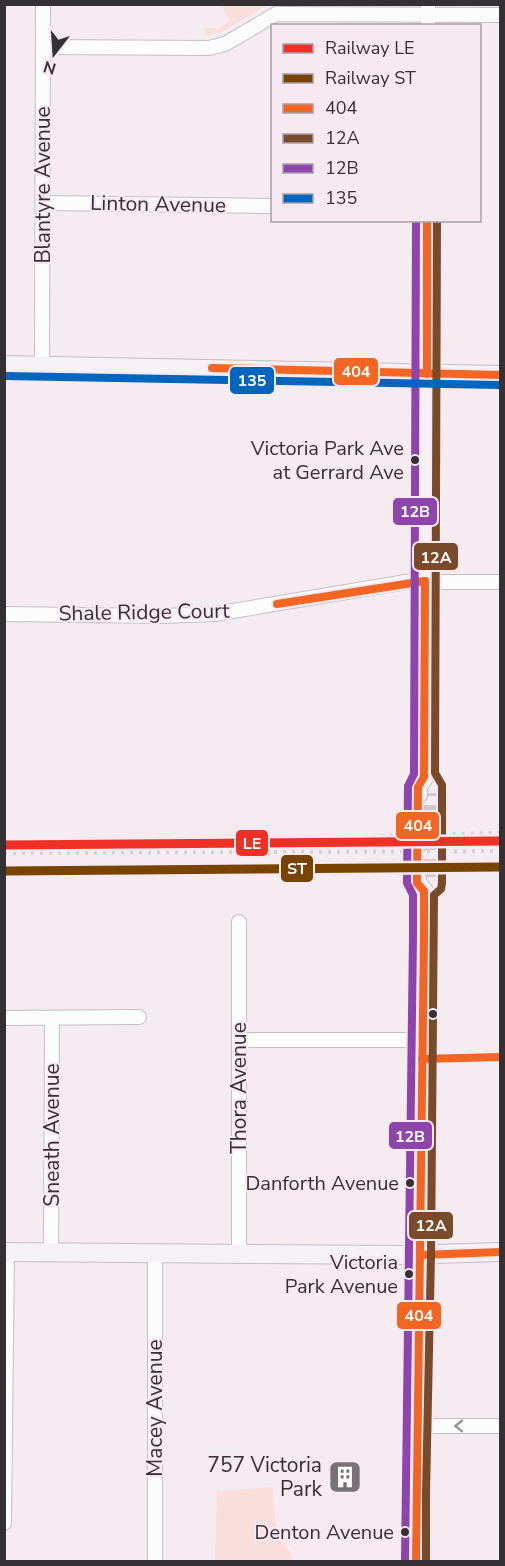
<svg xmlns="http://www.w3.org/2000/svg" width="505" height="1566" viewBox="0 0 505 1566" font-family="'Nunito Sans',sans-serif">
	<rect width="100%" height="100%" fill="#f4ecf1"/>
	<g fill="#f9dedb">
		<polygon points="221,5 268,5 221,32 205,36 205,28 219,28 230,20"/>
		<polygon points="272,1487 277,1533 290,1552 292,1561 215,1561 217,1491"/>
	</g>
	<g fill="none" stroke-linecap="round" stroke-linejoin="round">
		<g stroke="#cec6cb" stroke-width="18" stroke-dasharray="18 9" stroke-linecap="butt">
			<polyline points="432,877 432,793"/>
			<polyline points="417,878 418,795"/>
		</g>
		<g stroke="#c5bec2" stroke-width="16">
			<g id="minor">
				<polyline points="428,26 428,4"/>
				<polyline points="43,47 209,48 225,44 276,14 500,15"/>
				<polyline points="43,203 272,206"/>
				<polyline points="427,220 427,374"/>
				<polyline points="42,365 43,4"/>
				<polyline points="4,614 161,616 215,614 406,582 500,582"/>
				<polyline points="239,922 239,1254"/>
				<polyline points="4,1018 139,1017"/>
				<polyline points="240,1040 422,1040"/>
				<polyline points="51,1253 52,1018"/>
				<polyline points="417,1426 500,1426"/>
				<polyline points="4,1523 7,1252"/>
				<polyline points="155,1562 155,1254"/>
			</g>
		</g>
		<g stroke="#c5bcc7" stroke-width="20">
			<g id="major">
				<polyline points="4,365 500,375"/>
				<polyline points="418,795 418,787 424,777 427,374"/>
				<polyline points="4,1252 401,1255 500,1252"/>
				<path d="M 416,1562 C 415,1459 419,1356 421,1253 C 423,1132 424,1011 424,891 L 417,883 L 417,878"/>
			</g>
		</g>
		<use href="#minor" stroke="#fdfcfd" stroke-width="14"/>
		<use href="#major" stroke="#f5f1f7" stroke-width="18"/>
		<g stroke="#d4d1d2" stroke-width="4" stroke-dasharray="3 6" stroke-linecap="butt">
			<polyline points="282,843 399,835 500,833"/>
			<polyline points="4,853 500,851"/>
		</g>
		<g stroke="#f7e9f2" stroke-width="12">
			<g id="bus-1">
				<polyline points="427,220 427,374"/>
				<polyline points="212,368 500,375"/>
				<polyline points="277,604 425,581"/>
				<polyline points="422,1059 500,1057"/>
				<polyline points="421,1255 500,1252"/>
				<polyline points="416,1562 424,936 424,891 417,883 418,787 424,777 425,581"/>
			</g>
		</g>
		<g stroke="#f7e9f2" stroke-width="12">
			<polyline id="bus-2" points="426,1562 426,1493 431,1255 434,895 441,889 442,883 442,785 435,773 437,220"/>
		</g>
		<g stroke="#f7e9f2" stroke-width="12">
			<polyline id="bus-3" points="405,1562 413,936 413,895 407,883 408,786 414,774 416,220"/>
		</g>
		<g stroke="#f7e9f2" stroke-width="12">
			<polyline id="bus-4" points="4,376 500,385"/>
		</g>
		<use href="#bus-1" stroke="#f26522" stroke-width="8"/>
		<use href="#bus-2" stroke="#7a4b2a" stroke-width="8"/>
		<use href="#bus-3" stroke="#8e44ad" stroke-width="8"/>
		<use href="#bus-4" stroke="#0065bd" stroke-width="8"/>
		<g stroke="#f7e9f2" stroke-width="14">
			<polyline id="rail-1" points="4,845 500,841"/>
		</g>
		<g stroke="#f7e9f2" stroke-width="14">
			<polyline id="rail-2" points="4,871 500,867"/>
		</g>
		<use href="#rail-1" stroke="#ee3124" stroke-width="9"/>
		<use href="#rail-2" stroke="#794400" stroke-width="9"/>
	</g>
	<defs><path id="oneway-chevron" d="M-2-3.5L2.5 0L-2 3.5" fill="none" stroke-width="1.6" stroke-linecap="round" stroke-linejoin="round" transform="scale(1.5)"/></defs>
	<use stroke="#999698" href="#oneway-chevron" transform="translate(459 1426) rotate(-180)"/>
	<defs>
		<g id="building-square" transform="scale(1.725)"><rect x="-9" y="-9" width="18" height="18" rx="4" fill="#787276" stroke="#f7e9f2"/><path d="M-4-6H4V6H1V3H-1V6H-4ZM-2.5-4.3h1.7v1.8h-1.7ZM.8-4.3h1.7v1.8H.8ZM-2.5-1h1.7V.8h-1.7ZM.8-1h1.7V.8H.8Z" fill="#fff"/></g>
	</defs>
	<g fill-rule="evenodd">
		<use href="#building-square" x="345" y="1477"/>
	</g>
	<g fill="#353033" stroke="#f7e9f2" stroke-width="2">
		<circle cx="415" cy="460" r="5"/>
		<circle cx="433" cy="1014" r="5"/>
		<circle cx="410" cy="1183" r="5"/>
		<circle cx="409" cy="1274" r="5"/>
		<circle cx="405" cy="1532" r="5"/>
	</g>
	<g text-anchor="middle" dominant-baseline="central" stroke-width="4.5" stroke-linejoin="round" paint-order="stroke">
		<g font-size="20" fill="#353033" stroke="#f7e9f2" text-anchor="end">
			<text x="404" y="448">Victoria Park Ave<tspan x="404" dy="24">at Gerrard Ave</tspan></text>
			<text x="399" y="1183">Danforth Avenue</text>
			<text x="398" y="1262">Victoria<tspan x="398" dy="24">Park Avenue</tspan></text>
			<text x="394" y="1532">Denton Avenue</text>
		</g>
		<g font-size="21" fill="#353033" stroke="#f7e9f2">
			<text transform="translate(43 185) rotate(-90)">Blantyre Avenue</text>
			<text transform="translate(158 204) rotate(1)">Linton Avenue</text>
			<text transform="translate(144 612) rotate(-1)">Shale Ridge Court</text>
			<text transform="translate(239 1088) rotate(-90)">Thora Avenue</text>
			<text transform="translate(52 1135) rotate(-90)">Sneath Avenue</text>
			<text transform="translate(155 1408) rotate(-90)">Macey Avenue</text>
		</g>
		<g font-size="21" fill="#353033" stroke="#f7e9f2" text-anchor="end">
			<text x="322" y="1465">757 Victoria<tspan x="322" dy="24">Park</tspan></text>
		</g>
	</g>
	<g stroke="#f7e9f2" stroke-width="2">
		<rect x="333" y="357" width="46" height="29" rx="6" fill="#f26522"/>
		<rect x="229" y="366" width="46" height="29" rx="6" fill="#0065bd"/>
		<rect x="392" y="497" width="46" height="29" rx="6" fill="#8e44ad"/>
		<rect x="413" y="542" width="46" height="29" rx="6" fill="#7a4b2a"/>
		<rect x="395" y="811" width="45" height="29" rx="6" fill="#f26522"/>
		<rect x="235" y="829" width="34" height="28" rx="6" fill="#ee3124"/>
		<rect x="280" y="854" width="34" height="29" rx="6" fill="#794400"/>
		<rect x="388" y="1121" width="45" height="29" rx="6" fill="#8e44ad"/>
		<rect x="408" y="1211" width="46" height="29" rx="6" fill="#7a4b2a"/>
		<rect x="396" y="1301" width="46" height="29" rx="6" fill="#f26522"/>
	</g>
	<g font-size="16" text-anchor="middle" font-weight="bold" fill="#fff">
		<text x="356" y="377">404</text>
		<text x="252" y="386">135</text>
		<text x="415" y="517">12B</text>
		<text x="436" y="563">12A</text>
		<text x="418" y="831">404</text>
		<text x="252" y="849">LE</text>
		<text x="297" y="874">ST</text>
		<text x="410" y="1142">12B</text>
		<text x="431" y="1231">12A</text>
		<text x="419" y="1321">404</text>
	</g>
	<rect width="505" height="1566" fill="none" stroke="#353033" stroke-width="12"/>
	<rect x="271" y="24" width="210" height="198" fill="#f7e9f2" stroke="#a99fa6" stroke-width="1.5"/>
	<rect x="283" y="44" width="30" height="9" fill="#ee3124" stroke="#a99fa6" stroke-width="1.5"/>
	<text x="325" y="54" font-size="18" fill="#353033">Railway LE</text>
	<rect x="283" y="74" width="30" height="9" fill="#794400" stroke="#a99fa6" stroke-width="1.5"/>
	<text x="325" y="84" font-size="18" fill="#353033">Railway ST</text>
	<rect x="283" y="104" width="30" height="9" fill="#f26522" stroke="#a99fa6" stroke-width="1.5"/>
	<text x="325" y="114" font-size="18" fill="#353033">404</text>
	<rect x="283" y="134" width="30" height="9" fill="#7a4b2a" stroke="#a99fa6" stroke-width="1.5"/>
	<text x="325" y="144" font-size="18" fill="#353033">12A</text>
	<rect x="283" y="164" width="30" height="9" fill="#8e44ad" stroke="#a99fa6" stroke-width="1.5"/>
	<text x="325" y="174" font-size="18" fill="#353033">12B</text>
	<rect x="283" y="194" width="30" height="9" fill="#0065bd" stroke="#a99fa6" stroke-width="1.5"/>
	<text x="325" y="204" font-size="18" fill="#353033">135</text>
	<g transform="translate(54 54) rotate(197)" stroke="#f7e9f2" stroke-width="4.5" paint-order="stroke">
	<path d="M0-4.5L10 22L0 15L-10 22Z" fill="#353033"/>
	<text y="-9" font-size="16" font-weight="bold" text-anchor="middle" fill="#353033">N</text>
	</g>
</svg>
